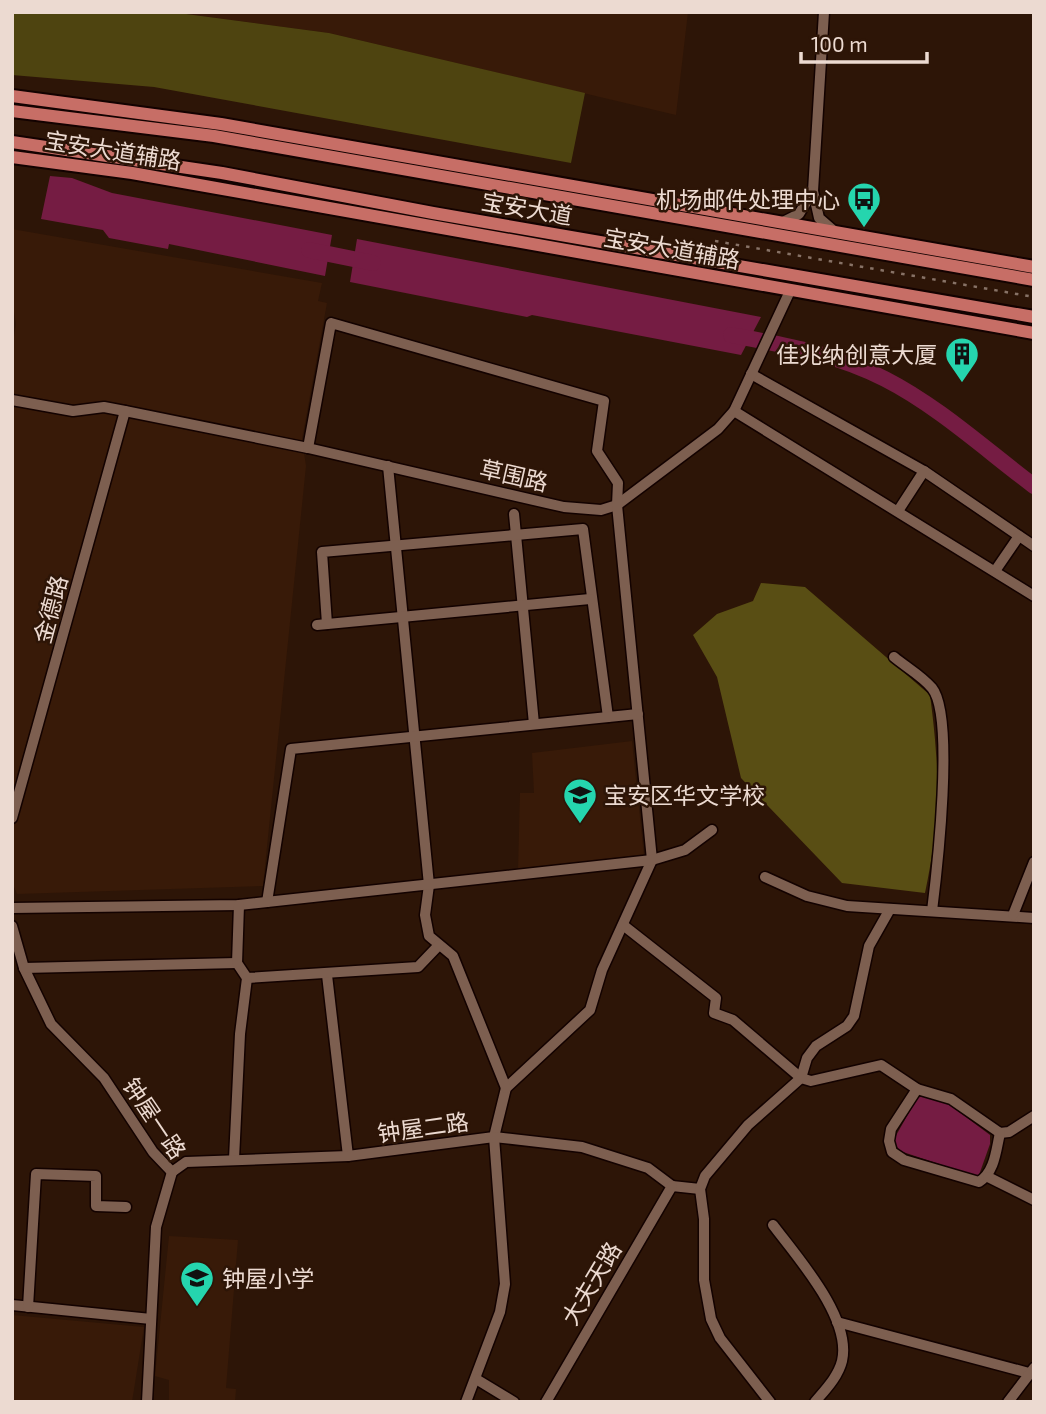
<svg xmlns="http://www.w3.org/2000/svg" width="1046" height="1414" viewBox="0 0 1046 1414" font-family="'Exo 2','Noto Sans SC',sans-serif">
	<rect width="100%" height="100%" fill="#2d1507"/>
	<g fill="#381a08">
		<polygon points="171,12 688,12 676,115 329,33"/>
		<polygon points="12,229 322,283 318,301 327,303 302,439 306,466 263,886 17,894 12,882 12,348 16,324 12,301"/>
		<polygon points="632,741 644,856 518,871 520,793 534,793 532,753"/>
		<polygon points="169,1236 238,1240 226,1388 236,1389 235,1402 169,1402 169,1380 155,1376"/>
		<polygon points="12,1315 144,1327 132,1402 12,1402"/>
	</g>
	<polygon fill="#4e4410" points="12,12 171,12 329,33 585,93 571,163 154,87 12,75"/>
	<path fill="#594e14" d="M 761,583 L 805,587 L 930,695 C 940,771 941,818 925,893 L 842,883 L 741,778 L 717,677 L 693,635 L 717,614 L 753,601 Z"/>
	<g fill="#751c43">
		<polygon points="50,176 72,178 112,193 332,235 325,276 169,244 168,249 109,238 103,230 41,219"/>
		<polygon points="357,239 761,317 741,355 532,315 527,317 350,282"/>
		<polygon points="923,1096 950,1105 990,1135 990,1144 979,1175 975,1176 900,1151 893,1141 917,1098"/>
	</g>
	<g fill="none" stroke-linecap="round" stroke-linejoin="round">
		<g stroke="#751c43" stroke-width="16">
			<polyline points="309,250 373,263"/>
			<path d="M 731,335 C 784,345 837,354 885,379 C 938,406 986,450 1034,486"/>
		</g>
		<g stroke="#130200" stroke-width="13">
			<g id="minor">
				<polyline points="824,12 813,191 819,218 834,231"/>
				<polyline points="783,222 799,214 813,191"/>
				<polyline points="751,374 924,471 1034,546"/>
				<polyline points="12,400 73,411 104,407 125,411 308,448 564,507 601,510 617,505 718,429 734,411 790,291"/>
				<polyline points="734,411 1034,596"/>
				<polyline points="308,448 331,323 604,401 597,451 618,483 617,505 652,860 602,970 590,1010 506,1088 494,1137 505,1284 500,1312 466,1402"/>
				<polyline points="388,466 429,885 425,915 429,936 453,956 506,1088"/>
				<polyline points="898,511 924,471"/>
				<polyline points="514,514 534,724"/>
				<polyline points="995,571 1019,536"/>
				<polyline points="327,624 322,552 583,529 608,717"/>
				<polyline points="317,625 590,599"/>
				<path d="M 894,657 C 906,667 922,676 932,688 C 955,716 937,871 932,911"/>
				<polyline points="12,818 125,411"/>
				<polyline points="765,877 807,896 847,906 1034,918"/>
				<polyline points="267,902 291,749 638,714"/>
				<polyline points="12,908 239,905 652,860 685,850 712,830"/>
				<polyline points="1013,915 1034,862"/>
				<polyline points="623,925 716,998 714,1013 733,1020 801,1078 811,1081 881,1065 917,1089 951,1099 1000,1133 1009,1132 1034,1116"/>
				<polyline points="12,926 24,968 51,1024 104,1078 153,1152 172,1172"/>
				<polyline points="24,968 237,963"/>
				<polyline points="327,975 348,1156"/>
				<polyline points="247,978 418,967 439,945"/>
				<path d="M 917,1089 L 891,1129 L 889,1141 L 892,1152 L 904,1160 L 979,1182 C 995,1172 996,1150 1000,1133"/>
				<polyline points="234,1159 240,1034 247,978 237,963 239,905"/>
				<polyline points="172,1172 186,1162 348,1156 494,1137 582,1147 648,1168 672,1186"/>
				<polyline points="988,1177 1034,1200"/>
				<polyline points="672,1186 700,1189"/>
				<path d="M 773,1225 C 797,1257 852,1318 842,1361 C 838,1377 825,1390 815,1402"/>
				<polyline points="12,1305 151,1319"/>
				<polyline points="28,1307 36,1174 96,1176 96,1206 126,1207"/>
				<polyline points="837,1322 1029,1373"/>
				<polyline points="476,1379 514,1402"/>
				<polyline points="147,1402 156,1227 172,1172"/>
				<polyline points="546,1402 672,1186"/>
				<polyline points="770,1402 720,1338 711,1319 704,1280 704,1219 700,1189 705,1176 748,1125 801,1078 807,1058 816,1046 847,1026 854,1016 869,946 890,909"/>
				<polyline points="1008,1402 1034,1368"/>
			</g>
		</g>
		<g stroke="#130200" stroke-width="16">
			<g id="major">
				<polyline points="12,96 221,124 1034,267"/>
				<polyline points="12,111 214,136 1034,280"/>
				<polyline points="12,142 222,173 433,213 1034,317"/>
				<polyline points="12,157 132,173 1034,333"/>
			</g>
		</g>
		<use href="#minor" stroke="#7d5f50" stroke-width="10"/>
		<use href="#major" stroke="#c76e66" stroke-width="12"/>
		<polyline stroke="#877266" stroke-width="2.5" stroke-dasharray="3.5 7" stroke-linecap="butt" points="715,241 1034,297"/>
	</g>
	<defs>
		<g id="bus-pin" transform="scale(1.75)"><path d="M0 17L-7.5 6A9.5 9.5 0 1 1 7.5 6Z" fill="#25d5ae" stroke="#2d1507"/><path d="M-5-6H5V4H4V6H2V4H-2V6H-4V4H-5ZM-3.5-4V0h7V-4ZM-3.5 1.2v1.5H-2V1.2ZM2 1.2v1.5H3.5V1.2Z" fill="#111"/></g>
		<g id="building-pin" transform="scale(1.75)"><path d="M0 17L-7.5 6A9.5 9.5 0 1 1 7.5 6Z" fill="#25d5ae" stroke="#2d1507"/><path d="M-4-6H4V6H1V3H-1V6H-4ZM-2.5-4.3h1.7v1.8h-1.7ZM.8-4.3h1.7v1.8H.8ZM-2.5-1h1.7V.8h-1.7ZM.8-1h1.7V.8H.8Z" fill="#111"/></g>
		<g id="school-pin" transform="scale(1.75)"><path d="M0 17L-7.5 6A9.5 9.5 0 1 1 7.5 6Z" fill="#25d5ae" stroke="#2d1507"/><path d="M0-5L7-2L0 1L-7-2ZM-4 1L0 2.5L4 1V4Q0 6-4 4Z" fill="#111"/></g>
	</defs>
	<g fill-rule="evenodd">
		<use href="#bus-pin" x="864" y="199"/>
		<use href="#building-pin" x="962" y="354"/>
		<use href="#school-pin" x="580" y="795"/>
		<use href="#school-pin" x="197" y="1278"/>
	</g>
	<g text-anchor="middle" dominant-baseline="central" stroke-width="5" stroke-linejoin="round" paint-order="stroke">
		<g font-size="23" fill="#ecdad1" stroke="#2d1507">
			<text transform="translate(113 150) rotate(9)">宝安大道辅路</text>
			<text transform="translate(527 208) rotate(10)">宝安大道</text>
			<text transform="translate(672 248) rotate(10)">宝安大道辅路</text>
			<text transform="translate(514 475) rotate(13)">草围路</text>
			<text transform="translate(50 609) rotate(-75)">金德路</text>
			<text transform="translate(155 1118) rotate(56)">钟屋一路</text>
			<text transform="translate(423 1127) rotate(-8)">钟屋二路</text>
			<text transform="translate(591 1283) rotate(-59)">大夫天路</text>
		</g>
		<g font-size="23" fill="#ecdad1" stroke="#2d1507" text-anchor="end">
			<text x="840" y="199">机场邮件处理中心</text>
			<text x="937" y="354">佳兆纳创意大厦</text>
			<text x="604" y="795" text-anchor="start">宝安区华文学校</text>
			<text x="222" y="1278" text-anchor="start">钟屋小学</text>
		</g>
	</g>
	<rect width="1046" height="1414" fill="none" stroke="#ecdad1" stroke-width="28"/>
	<path d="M801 52v10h126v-10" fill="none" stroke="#ecdad1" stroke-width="3.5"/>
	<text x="811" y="52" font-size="21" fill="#ecdad1" stroke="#2d1507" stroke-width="5" paint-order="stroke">100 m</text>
</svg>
